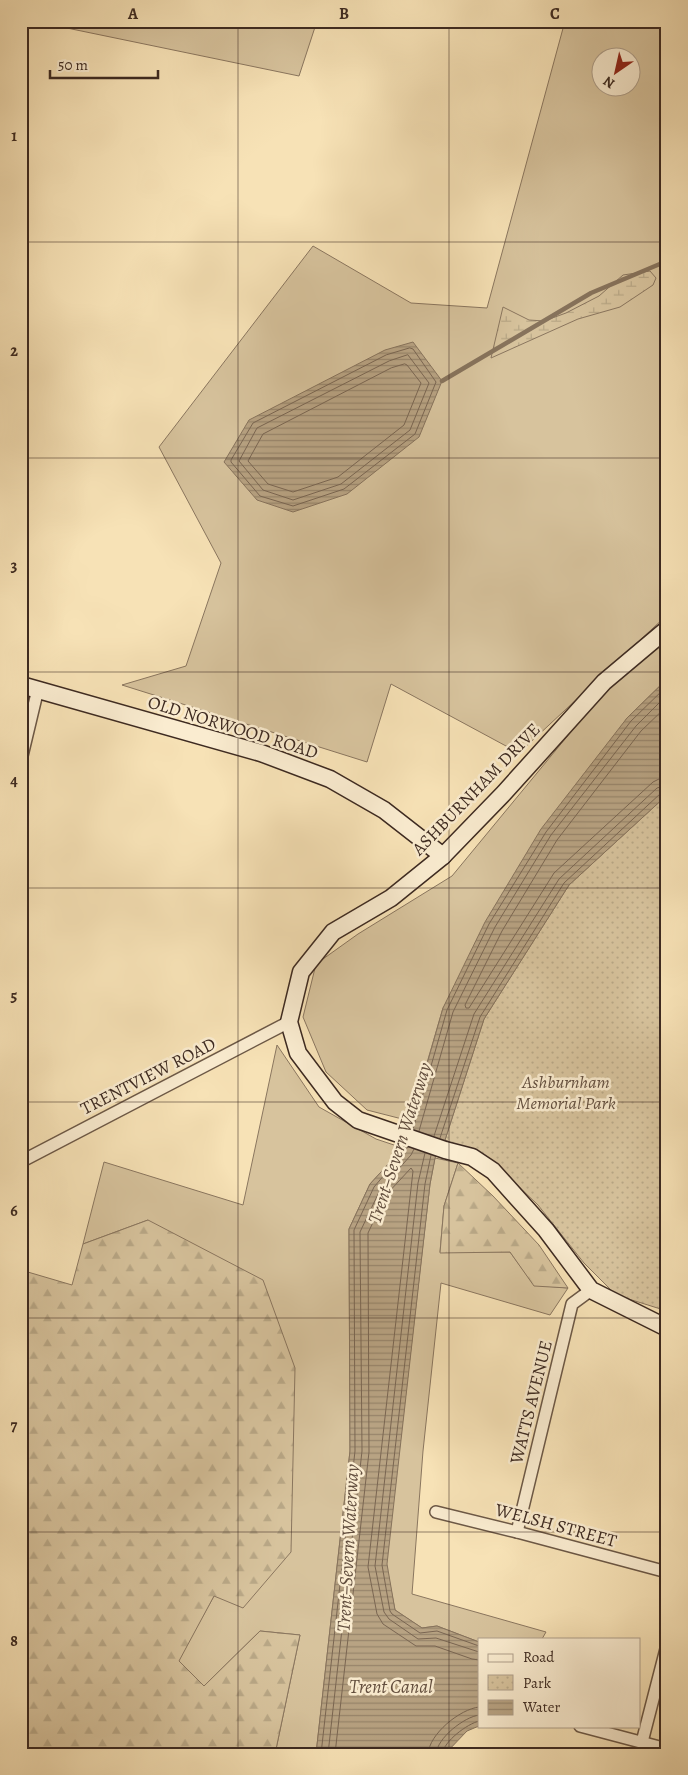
<svg xmlns="http://www.w3.org/2000/svg" width="688" height="1775" viewBox="0 0 688 1775" font-family="Alegreya,serif">
	<defs>
		<pattern id="forest-firs" width="22" height="20" patternUnits="userSpaceOnUse" patternTransform="scale(1.25)"><rect width="22" height="20" fill="#d7c39d"/><path d="M5 1l3.5 6h-7zM16 11l3.5 6h-7z" fill="#b9a887"/></pattern>
		<pattern id="wetland-marsh" width="20" height="14" patternUnits="userSpaceOnUse" patternTransform="scale(1.25)"><rect width="20" height="14" fill="#d7c39d"/><path d="M1 5h8M5 5V1M11 12h8M15 12V8" fill="none" stroke="#b9a887"/></pattern>
		<pattern id="park-dots" width="8" height="8" patternUnits="userSpaceOnUse" patternTransform="scale(1.25)"><rect width="8" height="8" fill="#d7c39d"/><path d="M2 2h.1M6 6h.1" fill="none" stroke="#b9a887" stroke-width="1.8" stroke-linecap="round"/></pattern>
		<pattern id="water-rules" width="6" height="5" patternUnits="userSpaceOnUse" patternTransform="scale(1.25)"><rect width="6" height="5" fill="#b8a383"/><path d="M0 2.5h6" fill="none" stroke="#97856b"/></pattern>
	</defs>
	<rect width="100%" height="100%" fill="#f7e2b6"/>
	<filter id="stains"><feTurbulence type="fractalNoise" baseFrequency=".004" numOctaves="4"/><feColorMatrix values="0 0 0 0 .2 0 0 0 0 .09 0 0 0 0 .02 0 0 0 .5 -.17"/></filter>
	<radialGradient id="worn" r=".72"><stop offset=".6" stop-color="#630" stop-opacity="0"/><stop offset="1" stop-color="#630" stop-opacity=".3"/></radialGradient>
	<g fill="#d7c39d" stroke="#8a765f" fill-rule="evenodd">
		<polygon points="33,21 317,21 299,76"/>
		<path d="M 565,21 L 667,21 L 667,615 L 519,753 L 391,684 L 367,762 L 122,685 L 186,666 L 221,563 L 159,447 L 313,246 L 411,303 L 487,308 ZM 600,58 L 630,58 L 630,88 L 600,88 Z"/>
		<polygon points="667,637 667,679 627,718 443,1008 410,1121 367,1110 326,1072 303,1017 316,964 358,934 452,876 603,693"/>
		<polygon points="277,1045 319,1107 376,1139 403,1148 370,1184 349,1229 350,1451 316,1754 275,1754 300,1635 260,1631 204,1686 178,1661 214,1596 148,1220 83,1244 104,1162 243,1205"/>
		<polygon points="435,1158 458,1163 444,1206 440,1252 510,1252 534,1285 568,1288 550,1315 441,1283 423,1451 412,1594 546,1632 542,1639 479,1639 479,1642 437,1626 422,1628 395,1610 386,1564 430,1184"/>
	</g>
	<g fill="url(#forest-firs)" stroke="#8a765f">
		<polygon points="458,1163 493,1196 539,1245 568,1288 534,1286 510,1252 440,1253 444,1206"/>
		<polygon points="148,1220 263,1280 295,1368 291,1552 243,1608 214,1596 179,1661 204,1686 260,1631 300,1635 275,1754 21,1754 21,1270 72,1285 83,1244"/>
	</g>
	<polygon fill="url(#wetland-marsh)" stroke="#8a765f" points="650,271 656,278 653,285 620,307 578,319 491,358 503,307 529,320 544,321 566,313 599,296 623,275"/>
	<polygon fill="url(#park-dots)" stroke="#8a765f" points="667,795 667,1311 616,1295 584,1263 538,1205 493,1162 445,1140 484,1019 569,885"/>
	<g fill="url(#water-rules)" stroke="#87735c">
		<polygon points="413,342 442,381 419,437 347,494 293,512 257,500 224,462 249,420 385,350"/>
		<polygon points="667,679 667,795 569,885 484,1019 445,1140 435,1158 430,1184 387,1564 395,1610 422,1628 437,1626 479,1642 479,1726 467,1731 445,1754 316,1754 350,1451 349,1229 370,1184 403,1148 443,1008 485,922 541,829 627,718"/>
	</g>
	<g fill="none" stroke-linecap="round" stroke-linejoin="round">
		<g stroke="#7a6652" stroke-width="1">
			<polygon points="410,348 413,349 436,382 415,434 344,489 293,506 260,496 231,462 231,460 253,423 386,355"/>
			<polygon points="408,355 429,383 410,430 341,484 293,500 263,490 239,461 257,428 389,361"/>
			<polygon points="405,364 407,365 421,383 404,425 338,477 293,492 268,484 248,461 263,434 391,368"/>
			<polyline points="667,706 641,731 557,840 502,931 465,1005 466,1008 469,1008 554,873 653,782 659,779 667,778"/>
			<polyline points="413,1129 447,1010 489,924 546,832 631,721 667,686"/>
			<polyline points="419,1131 453,1012 495,927 551,835 636,726 667,695"/>
			<polyline points="434,1136 474,1014 559,879 657,788 667,785"/>
			<polyline points="440,1138 480,1017 564,883 661,793 667,792"/>
			<polyline points="425,1153 418,1183 375,1566 384,1612 389,1619 418,1639 436,1638 479,1652"/>
			<polyline points="431,1155 425,1184 382,1565 390,1611 392,1614 420,1633 437,1631 479,1646"/>
			<polyline points="321,1754 355,1451 354,1230 374,1187 408,1147"/>
			<polyline points="328,1754 362,1451 360,1232 380,1190 411,1155 414,1149"/>
			<polyline points="335,1754 369,1452 368,1233 386,1195 411,1168 413,1171 368,1567 377,1614 383,1624 416,1646 435,1646 472,1659 479,1660"/>
			<path d="M 428,1754 C 429,1734 460,1709 479,1707"/>
			<path d="M 436,1754 C 437,1738 464,1717 479,1715"/>
			<path d="M 442,1754 C 444,1741 467,1724 479,1721"/>
		</g>
		<polyline stroke="#87735c" stroke-width="4.5" points="442,381 591,293 667,261"/>
		<g stroke="#6c5846" stroke-width="14">
			<g id="street">
				<polyline points="21,760 38,689"/>
				<polyline points="21,1159 26,1159 289,1022"/>
				<polyline points="436,1512 517,1532 667,1572"/>
				<polyline points="517,1532 572,1304 591,1290"/>
				<polyline points="580,1726 667,1749"/>
				<polyline points="642,1742 667,1645"/>
			</g>
		</g>
		<g stroke="#3d2a21" stroke-width="19">
			<g id="secondary">
				<polyline points="667,629 604,682 504,793 443,856 391,898 333,932 301,972 289,1022 298,1053 335,1102 358,1120 445,1150 472,1157 493,1171 546,1230 591,1290 667,1328"/>
				<polyline points="21,685 261,753 330,779 384,810 443,856"/>
			</g>
		</g>
		<use href="#street" stroke="#faecd0" stroke-width="11"/>
		<use href="#secondary" stroke="#faecd0" stroke-width="16"/>
	</g>
	<path fill="none" stroke="#3d2a21" stroke-width="1" stroke-opacity="0.55" d="M 238,21 L 238,1754M 449,21 L 449,1754M 21,242 L 667,242M 21,458 L 667,458M 21,672 L 667,672M 21,888 L 667,888M 21,1102 L 667,1102M 21,1318 L 667,1318M 21,1532 L 667,1532"/>
	<g text-anchor="middle" dominant-baseline="central" stroke-width="5" stroke-linejoin="round" paint-order="stroke">
		<g font-size="18" fill="#3d2a21" stroke="#faecd0">
			<text transform="translate(233 727) rotate(17)">OLD NORWOOD ROAD</text>
			<text transform="translate(476 789) rotate(-46)">ASHBURNHAM DRIVE</text>
			<text transform="translate(148 1076) rotate(-27)">TRENTVIEW ROAD</text>
			<text transform="translate(531 1402) rotate(-76)">WATTS AVENUE</text>
			<text transform="translate(556 1525) rotate(15)">WELSH STREET</text>
		</g>
		<g font-size="18" font-style="italic" fill="#645040" stroke="#faecd0">
			<text x="566" y="1082">Ashburnham<tspan x="566" dy="21">Memorial Park</tspan></text>
		</g>
		<g font-size="19" font-style="italic" fill="#624e3e" stroke="#faecd0">
			<text transform="translate(400 1143) rotate(-72)">Trent–Severn Waterway</text>
			<text transform="translate(348 1548) rotate(-87)">Trent–Severn Waterway</text>
			<text x="391" y="1687">Trent Canal</text>
		</g>
	</g>
	<rect width="688" height="1775" fill="none" stroke="#f7e2b6" stroke-width="55"/>
	<rect x="478" y="1638" width="162" height="90" fill="#faecd0" stroke="#ae9e8a"/>
	<rect x="488" y="1654" width="25" height="8" fill="#faecd0" stroke="#ae9e8a"/>
	<text x="523" y="1662" font-size="15" fill="#3d2a21">Road</text>
	<rect x="488" y="1675" width="25" height="15" fill="url(#park-dots)" stroke="#ae9e8a"/>
	<text x="523" y="1688" font-size="15" fill="#3d2a21">Park</text>
	<rect x="488" y="1700" width="25" height="15" fill="url(#water-rules)" stroke="#ae9e8a"/>
	<text x="523" y="1712" font-size="15" fill="#3d2a21">Water</text>
	<g transform="translate(616 72) rotate(214)"><circle r="24" fill="#faecd0" stroke="#ae9e8a"/>
	<path d="M0-4L9 19L0 12L-9 19Z" fill="#8f2418"/>
	<text y="-8" font-size="14" font-weight="bold" text-anchor="middle" fill="#3d2a21">N</text>
	</g>
	<path d="M50 70v8h108v-8" fill="none" stroke="#3d2a21" stroke-width="2.5"/>
	<text x="58" y="70" font-size="15" fill="#3d2a21" stroke="#faecd0" stroke-width="4" paint-order="stroke">50 m</text>
	<rect x="28" y="28" width="632" height="1720" fill="none" stroke="#3d2a21" stroke-width="2"/>
	<g font-size="16" text-anchor="middle" font-weight="bold" fill="#3d2a21">
		<text x="133" y="19">A</text>
		<text x="344" y="19">B</text>
		<text x="555" y="19">C</text>
		<text x="14" y="141">1</text>
		<text x="14" y="356">2</text>
		<text x="14" y="571">3</text>
		<text x="14" y="786">4</text>
		<text x="14" y="1001">5</text>
		<text x="14" y="1216">6</text>
		<text x="14" y="1431">7</text>
		<text x="14" y="1646">8</text>
	</g>
	<rect width="100%" height="100%" filter="url(#stains)"/>
	<rect width="100%" height="100%" fill="url(#worn)"/>
</svg>
